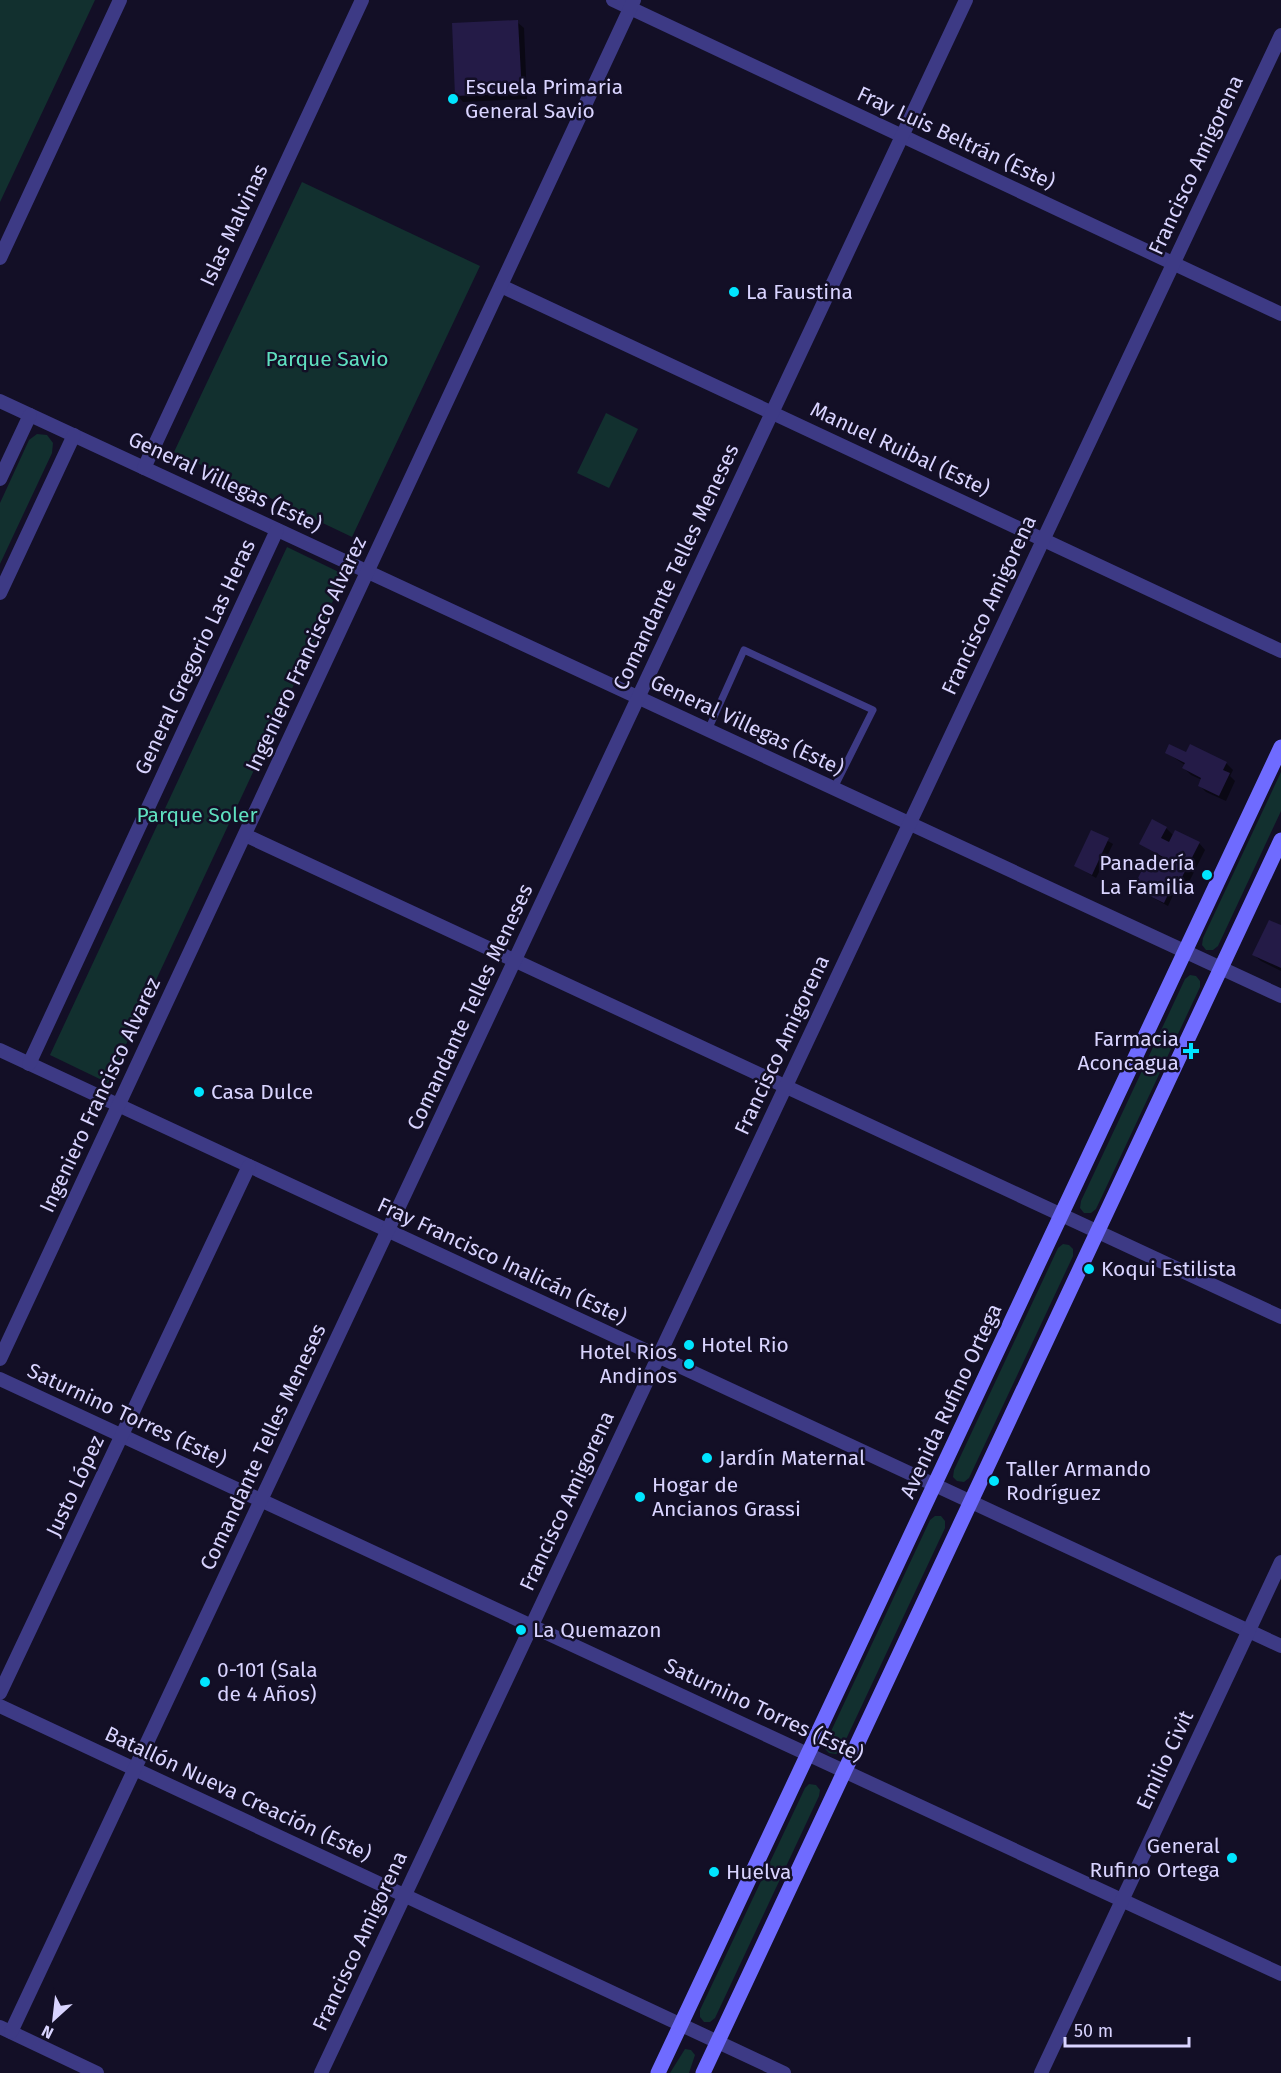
<svg xmlns="http://www.w3.org/2000/svg" width="1281" height="2073" viewBox="0 0 1281 2073" font-family="'Fira Sans',sans-serif">
	<rect width="100%" height="100%" fill="#130f26"/>
	<g fill="#12302f">
		<polygon points="0,0 95,0 0,202"/>
		<polygon points="302,182 480,266 352,537 174,452"/>
		<polygon points="606,413 638,429 609,488 577,473"/>
		<polygon points="37,434 47,435 53,443 52,453 0,564 0,503 29,440"/>
		<polygon points="287,547 345,575 108,1083 50,1055"/>
		<polygon points="1281,772 1281,811 1218,946 1213,950 1206,950 1202,945 1203,938"/>
		<polygon points="1190,975 1196,976 1200,981 1200,987 1096,1209 1091,1213 1084,1213 1080,1208 1081,1201 1185,979"/>
		<polygon points="1063,1244 1069,1245 1073,1249 1073,1256 969,1478 964,1482 957,1481 953,1477 954,1470 1058,1248"/>
		<polygon points="935,1516 941,1516 945,1521 945,1528 841,1750 836,1754 829,1753 825,1749 826,1742 930,1520"/>
		<polygon points="809,1784 816,1785 820,1790 819,1796 715,2018 710,2022 704,2022 700,2017 700,2010 805,1788"/>
		<polygon points="685,2049 691,2050 695,2055 689,2073 670,2073"/>
	</g>
	<g fill="#0007">
		<polygon points="517,22 524,28 527,99 463,102 457,95"/>
		<polygon points="1167,753 1226,763 1233,770 1230,776 1235,781 1226,801 1206,792 1199,785 1202,780 1191,775 1184,768 1185,765"/>
		<polygon points="1166,828 1174,836 1199,843 1205,850 1188,884 1180,880 1168,906 1135,888 1166,873 1166,860 1141,844"/>
		<polygon points="1092,832 1113,844 1096,878 1076,866"/>
		<polygon points="1281,927 1281,971 1261,961 1254,955"/>
	</g>
	<g fill="#241b47">
		<polygon points="518,20 522,93 455,96 452,23"/>
		<polygon points="1169,744 1186,752 1190,744 1227,762 1223,770 1230,773 1219,796 1198,786 1201,778 1182,768 1185,763 1165,753"/>
		<polygon points="1152,819 1167,827 1161,838 1169,842 1175,830 1200,842 1181,879 1177,876 1164,903 1133,888 1143,868 1148,870 1151,864 1160,868 1165,858 1139,844"/>
		<polygon points="1091,830 1109,838 1092,875 1074,866"/>
		<polygon points="1269,920 1281,925 1281,968 1252,955"/>
	</g>
	<g fill="none" stroke-linecap="round" stroke-linejoin="round">
		<polyline stroke="#3d3a85" stroke-width="7" points="708,730 744,650 873,710 834,788"/>
		<g stroke="#3d3a85" stroke-width="14">
			<polyline points="613,0 1281,314"/>
			<polyline points="0,258 120,0"/>
			<polyline points="501,286 1281,651"/>
			<polyline points="0,401 1281,996"/>
			<polyline points="144,468 362,0"/>
			<polyline points="0,479 30,415"/>
			<polyline points="0,593 74,435"/>
			<polyline points="245,835 1281,1317"/>
			<polyline points="0,1050 1281,1646"/>
			<polyline points="29,1064 277,530"/>
			<polyline points="0,1359 634,0"/>
			<polyline points="0,1379 1281,1974"/>
			<polyline points="0,1693 249,1166"/>
			<polyline points="0,1706 784,2073"/>
			<polyline points="0,2027 97,2073"/>
			<polyline points="11,2032 966,0"/>
			<polyline points="321,2073 1281,35"/>
			<polyline points="1041,2073 1281,1562"/>
		</g>
		<g stroke="#6f6bff" stroke-width="15">
			<polyline points="658,2073 1281,747"/>
			<polyline points="703,2073 1281,840"/>
		</g>
	</g>
	<g fill="#00e5ff" stroke="#130f26" stroke-width="2">
		<circle cx="453" cy="99" r="6"/>
		<circle cx="734" cy="292" r="6"/>
		<circle cx="1207" cy="875" r="6"/>
		<path d="M1188 1042h6v6h6v6h-6v6h-6v-6h-6v-6h6z"/>
		<circle cx="199" cy="1092" r="6"/>
		<circle cx="1089" cy="1269" r="6"/>
		<circle cx="689" cy="1345" r="6"/>
		<circle cx="689" cy="1364" r="6"/>
		<circle cx="707" cy="1458" r="6"/>
		<circle cx="994" cy="1481" r="6"/>
		<circle cx="640" cy="1497" r="6"/>
		<circle cx="521" cy="1630" r="6"/>
		<circle cx="205" cy="1682" r="6"/>
		<circle cx="1232" cy="1858" r="6"/>
		<circle cx="714" cy="1872" r="6"/>
	</g>
	<g text-anchor="middle" dominant-baseline="central" stroke-width="5" stroke-linejoin="round" paint-order="stroke">
		<g font-size="21" fill="#d9d4ff" stroke="#130f26" text-anchor="start">
			<text x="465" y="87">Escuela Primaria<tspan x="465" dy="24">General Savio</tspan></text>
			<text x="746" y="292">La Faustina</text>
			<text x="1195" y="863" text-anchor="end">Panadería<tspan x="1195" dy="24">La Familia</tspan></text>
			<text x="1179" y="1039" text-anchor="end">Farmacia<tspan x="1179" dy="24">Aconcagua</tspan></text>
			<text x="211" y="1092">Casa Dulce</text>
			<text x="1101" y="1269">Koqui Estilista</text>
			<text x="701" y="1345">Hotel Rio</text>
			<text x="677" y="1352" text-anchor="end">Hotel Rios<tspan x="677" dy="24">Andinos</tspan></text>
			<text x="719" y="1458">Jardín Maternal</text>
			<text x="1006" y="1469">Taller Armando<tspan x="1006" dy="24">Rodríguez</tspan></text>
			<text x="652" y="1485">Hogar de<tspan x="652" dy="24">Ancianos Grassi</tspan></text>
			<text x="533" y="1630">La Quemazon</text>
			<text x="217" y="1670">0-101 (Sala<tspan x="217" dy="24">de 4 Años)</tspan></text>
			<text x="1220" y="1846" text-anchor="end">General<tspan x="1220" dy="24">Rufino Ortega</tspan></text>
			<text x="726" y="1872">Huelva</text>
		</g>
		<g font-size="21" fill="#d9d4ff" stroke="#130f26">
			<text transform="translate(956 138) rotate(25)">Fray Luis Beltrán (Este)</text>
			<text transform="translate(1196 165) rotate(-65)">Francisco Amigorena</text>
			<text transform="translate(234 225) rotate(-65)">Islas Malvinas</text>
			<text transform="translate(900 449) rotate(25)">Manuel Ruibal (Este)</text>
			<text transform="translate(225 482) rotate(25)">General Villegas (Este)</text>
			<text transform="translate(676 567) rotate(-65)">Comandante Telles Meneses</text>
			<text transform="translate(989 605) rotate(-65)">Francisco Amigorena</text>
			<text transform="translate(306 654) rotate(-65)">Ingeniero Francisco Alvarez</text>
			<text transform="translate(195 657) rotate(-65)">General Gregorio Las Heras</text>
			<text transform="translate(747 725) rotate(25)">General Villegas (Este)</text>
			<text transform="translate(470 1007) rotate(-65)">Comandante Telles Meneses</text>
			<text transform="translate(782 1045) rotate(-65)">Francisco Amigorena</text>
			<text transform="translate(100 1095) rotate(-65)">Ingeniero Francisco Alvarez</text>
			<text transform="translate(502 1261) rotate(25)">Fray Francisco Inalicán (Este)</text>
			<text transform="translate(951 1401) rotate(-65)">Avenida Rufino Ortega</text>
			<text transform="translate(127 1415) rotate(25)">Saturnino Torres (Este)</text>
			<text transform="translate(263 1447) rotate(-65)">Comandante Telles Meneses</text>
			<text transform="translate(75 1486) rotate(-65)">Justo López</text>
			<text transform="translate(567 1501) rotate(-65)">Francisco Amigorena</text>
			<text transform="translate(764 1710) rotate(25)">Saturnino Torres (Este)</text>
			<text transform="translate(1165 1760) rotate(-65)">Emilio Civit</text>
			<text transform="translate(238 1794) rotate(25)">Batallón Nueva Creación (Este)</text>
			<text transform="translate(360 1941) rotate(-65)">Francisco Amigorena</text>
		</g>
		<g font-size="21" fill="#5fe0c0" stroke="#130f26">
			<text x="327" y="359">Parque Savio</text>
			<text x="197" y="815">Parque Soler</text>
		</g>
	</g>
	<g transform="translate(54 2019) rotate(207)" stroke="#130f26" stroke-width="4.5" paint-order="stroke">
	<path d="M0-4.5L10 22L0 15L-10 22Z" fill="#d9d4ff"/>
	<text y="-9" font-size="16" font-weight="bold" text-anchor="middle" fill="#d9d4ff">N</text>
	</g>
	<path d="M1065 2037v9h124v-9" fill="none" stroke="#d9d4ff" stroke-width="3"/>
	<text x="1074" y="2037" font-size="18" fill="#d9d4ff" stroke="#130f26" stroke-width="4.5" paint-order="stroke">50 m</text>
</svg>
